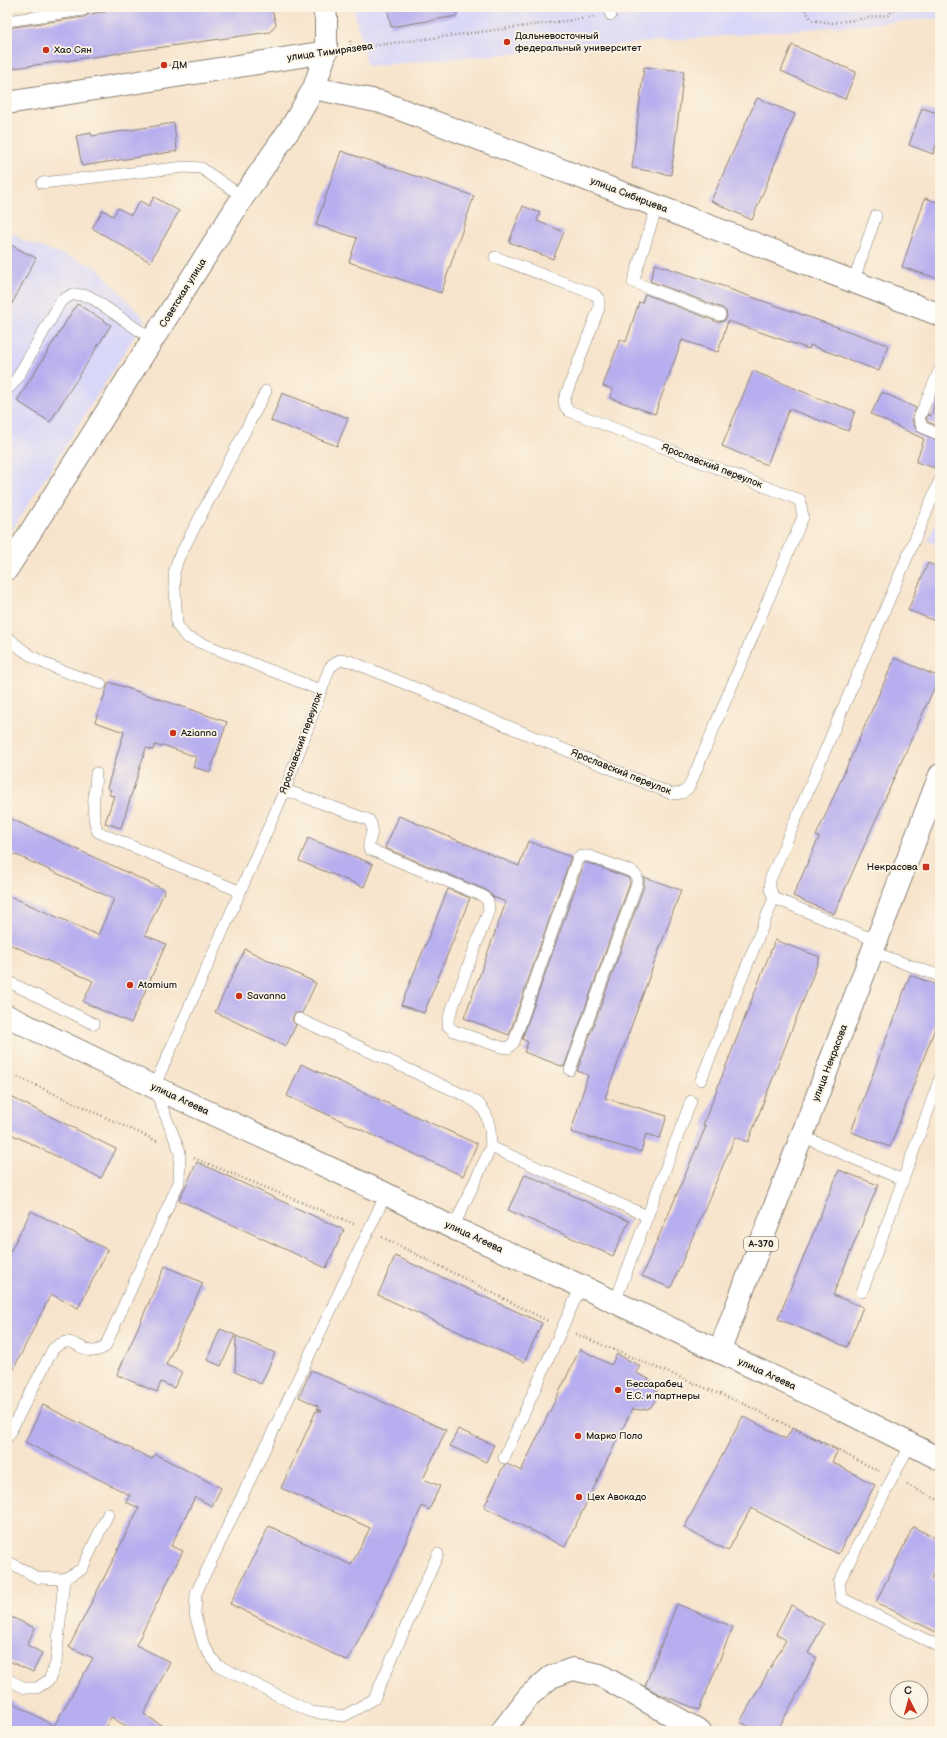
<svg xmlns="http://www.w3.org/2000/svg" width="947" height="1738" viewBox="0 0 947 1738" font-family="'Balsamiq Sans',sans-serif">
	<rect width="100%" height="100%" fill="#fcf5e5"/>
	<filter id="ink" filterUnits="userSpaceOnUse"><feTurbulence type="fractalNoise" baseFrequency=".025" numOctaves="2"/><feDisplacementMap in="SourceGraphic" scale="8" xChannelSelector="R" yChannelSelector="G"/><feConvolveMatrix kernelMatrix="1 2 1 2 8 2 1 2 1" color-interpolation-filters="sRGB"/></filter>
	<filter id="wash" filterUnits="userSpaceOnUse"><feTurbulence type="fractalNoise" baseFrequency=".012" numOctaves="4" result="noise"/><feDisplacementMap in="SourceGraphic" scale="16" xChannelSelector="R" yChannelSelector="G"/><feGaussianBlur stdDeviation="0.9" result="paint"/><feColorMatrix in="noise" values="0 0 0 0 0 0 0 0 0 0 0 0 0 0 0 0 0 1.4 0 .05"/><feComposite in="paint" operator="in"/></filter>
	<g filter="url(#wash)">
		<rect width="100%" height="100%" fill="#f7e4cc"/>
		<g fill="#d9d7f8">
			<polygon points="353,7 940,7 940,18 367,66"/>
			<polygon points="7,233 15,233 22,240 97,267 145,320 7,538"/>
			<polygon points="940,513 940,546 928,541"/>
		</g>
		<g id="blocks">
			<g fill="#b7aeef">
				<polygon points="111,7 271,7 276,24 270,32 7,69 7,28 84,17 89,14 111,11"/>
				<polygon points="387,7 457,7 457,16 391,27"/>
				<polygon points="792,45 856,72 845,99 781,71"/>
				<polygon points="644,67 684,71 671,175 632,168"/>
				<polygon points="757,98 795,114 752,220 711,201"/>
				<polygon points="922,108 940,114 940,134 933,154 909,145"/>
				<polygon points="174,123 177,151 82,166 76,136 91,133 92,136"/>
				<polygon points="341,151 474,196 441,293 349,262 357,238 316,225"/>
				<polygon points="154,197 179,211 150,262 92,228 103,210 113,216 118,208 131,215 140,201 149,206"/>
				<polygon points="925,198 940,203 940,267 936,278 902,267"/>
				<polygon points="523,206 540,213 537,221 564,232 553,259 509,242"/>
				<polygon points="7,243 36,258 7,313"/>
				<polygon points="655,264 729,288 729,289 888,345 879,371 810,345 809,349 728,321 718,352 682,340 655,414 610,398 613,389 603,386 620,339 626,342 639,302 642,303 645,294 718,322 724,321 727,317 726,311 722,308 650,281"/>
				<polygon points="77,304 111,325 50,422 17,401"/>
				<polygon points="753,371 818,398 855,411 848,431 789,409 767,465 722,446"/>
				<polygon points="882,392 916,408 912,420 917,431 940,442 940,452 935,468 916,462 924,439 871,414"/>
				<polygon points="282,393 348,418 337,446 271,421"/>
				<polygon points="936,399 940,400 940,427 928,422 926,418 928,414 931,416"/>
				<polygon points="928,563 940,568 940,623 908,610"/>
				<polygon points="895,658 939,677 834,914 793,896 819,837 816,836"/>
				<polygon points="109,682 227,722 210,772 193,767 196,757 163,745 162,747 155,745 153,750 146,748 121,828 105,823 114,796 109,795 111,790 107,788 124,732 95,722"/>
				<polygon points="399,816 519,866 528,841 571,857 509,1035 464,1018 506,902 493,897 486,890 385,848"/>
				<polygon points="7,817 165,890 145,935 166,944 131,1023 83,1002 93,981 7,943 7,895 98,935 114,899 7,851"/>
				<polygon points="308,838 373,864 364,887 299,861"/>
				<polygon points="584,863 588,863 629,878 630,883 564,1067 524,1052 528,1042 522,1039"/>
				<polygon points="644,877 681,890 605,1098 667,1116 660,1138 646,1134 641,1152 571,1132 588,1075 577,1071 644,886"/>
				<polygon points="448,889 470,898 424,1013 401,1005"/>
				<polygon points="775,940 820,957 748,1142 735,1137 671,1288 642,1276 706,1126 703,1125"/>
				<polygon points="245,949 316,983 302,1013 295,1013 293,1016 292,1020 296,1025 286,1046 215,1012"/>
				<polygon points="910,975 940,986 940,1015 890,1147 851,1132"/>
				<polygon points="301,1064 477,1144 463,1176 287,1096"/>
				<polygon points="7,1095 116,1149 101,1178 7,1132"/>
				<polygon points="197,1162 344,1230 326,1268 179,1200"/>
				<polygon points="839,1170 878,1185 833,1295 863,1307 847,1347 778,1319"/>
				<polygon points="525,1174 629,1221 613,1256 508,1210"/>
				<polygon points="31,1211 108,1250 78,1308 51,1294 7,1382 7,1258"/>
				<polygon points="395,1256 542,1323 524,1362 378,1295"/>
				<polygon points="165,1266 203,1283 166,1365 182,1372 174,1388 161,1382 157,1392 117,1375"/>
				<polygon points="220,1329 235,1335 221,1366 207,1360"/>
				<polygon points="236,1336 275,1353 261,1384 235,1372"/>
				<polygon points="580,1349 611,1365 617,1354 640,1366 636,1373 649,1379 657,1391 655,1401 650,1408 642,1410 632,1409 565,1547 484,1507 504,1465 507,1464 521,1471"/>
				<polygon points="311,1370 446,1430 423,1479 440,1486 429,1510 422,1506 396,1564 348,1661 230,1604 269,1526 351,1565 370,1528 281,1488 316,1411 322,1411 317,1409 318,1406 299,1397"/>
				<polygon points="43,1405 152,1459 155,1454 221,1488 212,1506 195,1497 171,1546 183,1551 136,1645 170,1662 144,1714 170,1731 134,1731 111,1717 103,1731 18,1731 7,1725 7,1699 54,1726 93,1658 69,1647 139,1508 126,1502 130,1495 25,1442"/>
				<polygon points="743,1416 786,1439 793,1427 838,1450 832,1462 875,1485 838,1554 751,1508 728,1551 684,1528"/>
				<polygon points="458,1429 494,1445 486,1462 450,1446"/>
				<polygon points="913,1527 940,1540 940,1560 931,1578 940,1582 940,1634 876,1602"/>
				<polygon points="677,1604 733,1627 699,1710 657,1693 645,1686"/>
				<polygon points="791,1605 824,1624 808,1653 817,1658 777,1731 757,1731 740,1722 786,1640 776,1634"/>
				<polygon points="7,1615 35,1628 27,1645 42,1653 33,1672 7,1660"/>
			</g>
		</g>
	</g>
	<g filter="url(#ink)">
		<use href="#blocks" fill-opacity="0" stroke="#8a8074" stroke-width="1"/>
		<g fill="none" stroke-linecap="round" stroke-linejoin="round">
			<g stroke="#8a8074" stroke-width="12">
				<g id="lane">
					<polyline points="609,7 611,15"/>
					<polyline points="7,21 83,10 86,7"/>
					<polyline points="42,183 185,167 201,168 243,197"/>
					<polyline points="657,206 633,282 720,315"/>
					<polyline points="853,282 876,216"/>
					<polyline points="940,369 919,418 922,427 940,435"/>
					<polyline points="7,390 16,380 61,301 73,294 89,296 153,340"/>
					<polyline points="266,391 178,559 174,573 177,625 186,637 320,690"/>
					<path d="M 7,636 C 33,664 66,672 101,684"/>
					<path d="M 96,773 C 95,792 90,815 98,832 L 239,891"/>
					<path d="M 285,790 L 369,820 C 377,833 367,837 369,849 L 483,896 L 488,901 L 489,910 L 448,1020 L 448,1026 L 454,1031 L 501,1047 L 508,1048 L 514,1042 L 577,860 L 581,856 L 589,856 L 633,872 L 637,877 L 637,884 L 570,1070"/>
					<polyline points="877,941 774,898 770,889 770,880 940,480"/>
					<polyline points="872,952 940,976"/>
					<polyline points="7,981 94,1024"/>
					<polyline points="299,1019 468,1097 479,1104 486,1114 490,1129 491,1147 453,1228"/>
					<polyline points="701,1080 774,898"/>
					<polyline points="802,1136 903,1180 862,1292"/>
					<polyline points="491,1147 647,1216"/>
					<polyline points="903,1180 940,1078"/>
					<polyline points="386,1194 196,1593 195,1615 204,1646 217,1665 311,1712 344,1716 374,1699 438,1554"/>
					<polyline points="615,1302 691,1101"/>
					<path d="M 7,1438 L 53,1349 C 78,1328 79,1362 105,1347 L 179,1182 L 180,1152 L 154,1087 L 285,790 L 330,667 L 340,660 L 350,661 L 672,794 L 682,793 L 689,787 L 803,517 L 800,500 L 569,411 L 565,406 L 564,400 L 599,308 L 599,298 L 594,294 L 495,257"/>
					<polyline points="910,1444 839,1582 841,1598 940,1647"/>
					<polyline points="504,1458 581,1286"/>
					<polyline points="7,1561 38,1578 64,1579 82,1569 108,1514"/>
					<polyline points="7,1679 25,1688 37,1688 49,1680 56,1663 64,1579"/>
				</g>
			</g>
			<g stroke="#8a8074" stroke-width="24">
				<g id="street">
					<polyline points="314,88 381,102 657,206 940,315"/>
					<polyline points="7,103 326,52"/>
					<polyline points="502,1731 529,1696 551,1677 573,1669 600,1675 700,1731"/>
				</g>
			</g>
			<g stroke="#8a8074" stroke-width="24">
				<polyline id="secondary" points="7,569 243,197 294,123 314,88 326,52 326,17 323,7"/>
			</g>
			<g stroke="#8a8074" stroke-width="24">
				<polyline id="primary" points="719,1352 940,775"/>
			</g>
			<g stroke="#8a8074" stroke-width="24">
				<polyline id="highway" points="7,1016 154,1087 386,1194 453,1228 581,1286 839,1408 940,1459"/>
			</g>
			<g stroke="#8a8074" stroke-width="2.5" stroke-dasharray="1 3" stroke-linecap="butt">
				<polyline points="803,7 812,20 832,23 888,15 897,7"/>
				<polyline points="626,12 655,7"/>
				<polyline points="349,37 352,49"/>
				<polyline points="347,49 596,17"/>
				<polyline points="7,1072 159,1142"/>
				<polyline points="194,1158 354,1224"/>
				<polyline points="382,1237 548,1321"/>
				<polyline points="576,1334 746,1405 879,1471"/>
				<polyline points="907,1485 940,1501"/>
			</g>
			<use href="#lane" stroke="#fff" stroke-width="11"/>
			<use href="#street" stroke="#fff" stroke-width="22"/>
			<use href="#secondary" stroke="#fff" stroke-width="22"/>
			<use href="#primary" stroke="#fff" stroke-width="22"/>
			<use href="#highway" stroke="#fff" stroke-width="22"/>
		</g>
	</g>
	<g fill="#c8321e" stroke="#fcf5e5" stroke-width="1.5">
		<circle cx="507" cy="42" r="4"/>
		<circle cx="46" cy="50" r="4"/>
		<circle cx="164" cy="65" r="4"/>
		<circle cx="173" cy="733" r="4"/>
		<rect x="922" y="863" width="8" height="8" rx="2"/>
		<circle cx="130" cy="985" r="4"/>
		<circle cx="239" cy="996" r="4"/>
		<circle cx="618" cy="1390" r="4"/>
		<circle cx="578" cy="1436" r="4"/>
		<circle cx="579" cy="1497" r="4"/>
	</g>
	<g text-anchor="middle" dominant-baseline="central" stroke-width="3.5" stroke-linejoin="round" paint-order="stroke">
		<rect fill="#fcf5e5" stroke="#5f5d58" stroke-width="1" x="744" y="1237" width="34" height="14" rx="3"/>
		<g font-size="9" font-weight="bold" fill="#1c1c1c">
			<text x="761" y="1244">А-370</text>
		</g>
		<g font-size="10" fill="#1c1c1c" stroke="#fcf5e5" text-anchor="start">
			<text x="515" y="36">Дальневосточный<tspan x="515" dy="12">федеральный университет</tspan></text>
			<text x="54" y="50">Хао Сян</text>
			<text x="172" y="65">ДМ</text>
			<text x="181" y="733">Azianna</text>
			<text x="918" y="867" text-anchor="end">Некрасова</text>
			<text x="138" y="985">Atomium</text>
			<text x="247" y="996">Savanna</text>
			<text x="626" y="1384">Бессарабец<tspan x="626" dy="12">Е.С. и партнеры</tspan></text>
			<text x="586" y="1436">Марко Поло</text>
			<text x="587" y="1497">Цех Авокадо</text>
		</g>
		<g font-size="10" fill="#1c1c1c" stroke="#fcf5e5">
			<text transform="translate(330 52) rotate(-8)">улица Тимирязева</text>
			<text transform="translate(629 195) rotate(21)">улица Сибирцева</text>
			<text transform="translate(183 293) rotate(-58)">Советская улица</text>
			<text transform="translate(712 466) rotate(21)">Ярославский переулок</text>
			<text transform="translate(301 743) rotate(-70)">Ярославский переулок</text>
			<text transform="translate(621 772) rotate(22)">Ярославский переулок</text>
			<text transform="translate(830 1063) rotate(-69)">улица Некрасова</text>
			<text transform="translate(180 1099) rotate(25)">улица Агеева</text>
			<text transform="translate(474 1237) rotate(25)">улица Агеева</text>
			<text transform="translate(767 1374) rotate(25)">улица Агеева</text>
		</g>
	</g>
	<rect width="947" height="1738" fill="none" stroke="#fcf5e5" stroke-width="24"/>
	<g transform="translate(909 1700) rotate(354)"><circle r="19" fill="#fcf5e5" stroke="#a29e95"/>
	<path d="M0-3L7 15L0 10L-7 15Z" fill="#c8321e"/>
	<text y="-6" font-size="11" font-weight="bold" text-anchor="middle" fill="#1c1c1c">С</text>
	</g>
</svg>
